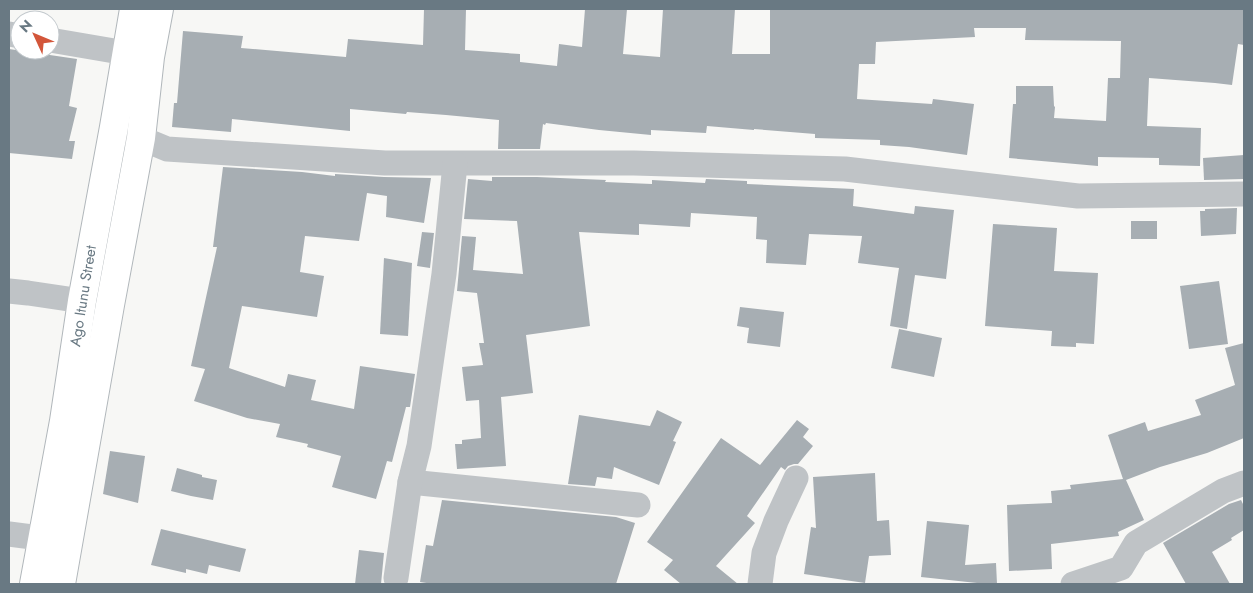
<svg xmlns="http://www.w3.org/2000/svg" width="1253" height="593" viewBox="0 0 1253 593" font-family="Jost,sans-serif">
	<rect width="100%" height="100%" fill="#f7f7f5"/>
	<g fill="#a7aeb3">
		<polygon points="424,9 466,9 465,50 520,54 520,62 557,66 559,44 582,47 585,9 627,9 623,54 660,57 663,9 735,9 732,54 770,54 770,9 1244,9 1244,45 1238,44 1232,85 1215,83 1149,78 1147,126 1201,128 1200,166 1159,165 1159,158 1098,157 1098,166 1009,158 1013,104 1016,104 1016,86 1053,86 1054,106 1055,107 1054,118 1106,121 1108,78 1120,78 1121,41 1025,40 1026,28 974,28 975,37 876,42 875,64 859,64 857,99 932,104 933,99 974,104 967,155 909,147 880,145 880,140 815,138 815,134 754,129 754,130 707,126 706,133 651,130 651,135 599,130 546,123 545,125 543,124 540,149 498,149 499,120 446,115 407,112 406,114 350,109 350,131 232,119 231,132 172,127 174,103 177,103 183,31 243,36 241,48 346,57 348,39 423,45"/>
		<polygon points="9,49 77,59 69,106 77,108 69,141 75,141 72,159 9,153"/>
		<polygon points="1244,155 1244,179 1204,180 1203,158"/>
		<polygon points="223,167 302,172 335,176 335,174 384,177 431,178 424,223 386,217 387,196 367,193 359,241 305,236 300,272 324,276 317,317 242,306 229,368 285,387 288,374 316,380 311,400 354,409 360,366 415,374 410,407 406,407 392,462 387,461 376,499 332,487 341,456 307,447 308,444 276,437 280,424 247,418 194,401 205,369 191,366 217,247 213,247"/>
		<polygon points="492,177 537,177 606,180 605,182 652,184 652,180 705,183 706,179 747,181 747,184 854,189 853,206 914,214 915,206 954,210 946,279 915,275 907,329 890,326 899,268 858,263 862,236 809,234 806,265 766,263 767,240 756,239 757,217 691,213 690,227 639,224 639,235 579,232 590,326 526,335 533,393 501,397 506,466 457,469 455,444 462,444 462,440 481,438 479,400 466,401 462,367 483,365 479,343 484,343 477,293 457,291 462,236 476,237 473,270 523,274 517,221 464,219 468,179 492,181"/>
		<polygon points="1237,208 1236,234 1201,236 1200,211 1205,211 1205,209"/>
		<rect x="1131" y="221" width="26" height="18"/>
		<polygon points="993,224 1057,228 1054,271 1098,273 1094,344 1076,343 1076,347 1051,346 1052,331 985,326"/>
		<polygon points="422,232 434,233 430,268 417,266"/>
		<polygon points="384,258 412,263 408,336 380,334"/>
		<polygon points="1219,281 1228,344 1189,349 1180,286"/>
		<polygon points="740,307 784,312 780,347 747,343 749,328 737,326"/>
		<polygon points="899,329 942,338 934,377 891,368"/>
		<polygon points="1244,343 1244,438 1207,453 1160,467 1126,480 1144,520 1118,532 1119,536 1051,544 1052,569 1009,571 1007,505 1052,503 1051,491 1071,489 1070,485 1123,479 1108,435 1145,422 1148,431 1201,415 1195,400 1235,385 1225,348"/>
		<polygon points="657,410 682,422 673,441 676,442 659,485 614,467 612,479 597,477 595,486 568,484 579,415 650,426"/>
		<polygon points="797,420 809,429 803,437 813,446 798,464 794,464 788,466 785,470 781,467 747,516 755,523 716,566 738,584 681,584 664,570 673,560 647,542 721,438 760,465"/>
		<polygon points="110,451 145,456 138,503 103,494"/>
		<polygon points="177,468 202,475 202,477 217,480 213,500 191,496 171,491"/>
		<polygon points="875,473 877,521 889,520 891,555 869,556 865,583 804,574 811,527 816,528 813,477"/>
		<polygon points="442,500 616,517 635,523 616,584 433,584 420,582 426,545 433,546"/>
		<polygon points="1241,500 1244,506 1244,530 1231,538 1232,540 1212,552 1230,584 1186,584 1163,543 1229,504"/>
		<polygon points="927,521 969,525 965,565 996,563 997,584 977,584 977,583 921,577"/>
		<polygon points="161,529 246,549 240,572 209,565 207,574 186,569 186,573 151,565"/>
		<polygon points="359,550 384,553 381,584 355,584"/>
	</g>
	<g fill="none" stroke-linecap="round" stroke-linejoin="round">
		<g stroke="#b1b7bb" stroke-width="30">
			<g id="secondary">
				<polyline points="34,584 64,421 82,301 114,127 134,9"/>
				<polyline points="61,584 110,305 141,138 150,57 159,9"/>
			</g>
		</g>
		<g stroke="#bfc3c6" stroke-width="25">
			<polyline points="9,34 20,36"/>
			<polyline points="50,40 126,53"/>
			<polyline points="114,127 167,149 385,163 634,163 845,169 1078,196 1244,194"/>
			<polyline points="9,291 28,293 82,301"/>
			<polyline points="410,482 638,505"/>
			<polyline points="9,534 63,541"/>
			<polyline points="396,578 410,482 419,446 444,274 455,164"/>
			<polyline points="760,584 764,553 776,521 796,478"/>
			<polyline points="1073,584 1121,568 1136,543 1223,491 1244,483"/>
		</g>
		<use href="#secondary" stroke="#fff" stroke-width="28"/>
	</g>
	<g text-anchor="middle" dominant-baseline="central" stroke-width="5" stroke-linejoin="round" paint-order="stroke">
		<g font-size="15" fill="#697983" stroke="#fff">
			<text transform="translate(83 296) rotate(-81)">Ago Itunu Street</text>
		</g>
	</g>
	<rect width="1253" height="593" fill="none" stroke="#697983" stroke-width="20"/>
	<g transform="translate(35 35) rotate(314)"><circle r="24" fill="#ffffff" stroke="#c3c9cd"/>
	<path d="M0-4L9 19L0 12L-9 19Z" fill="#d3563a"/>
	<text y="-8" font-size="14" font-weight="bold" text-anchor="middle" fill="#697983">N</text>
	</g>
</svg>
